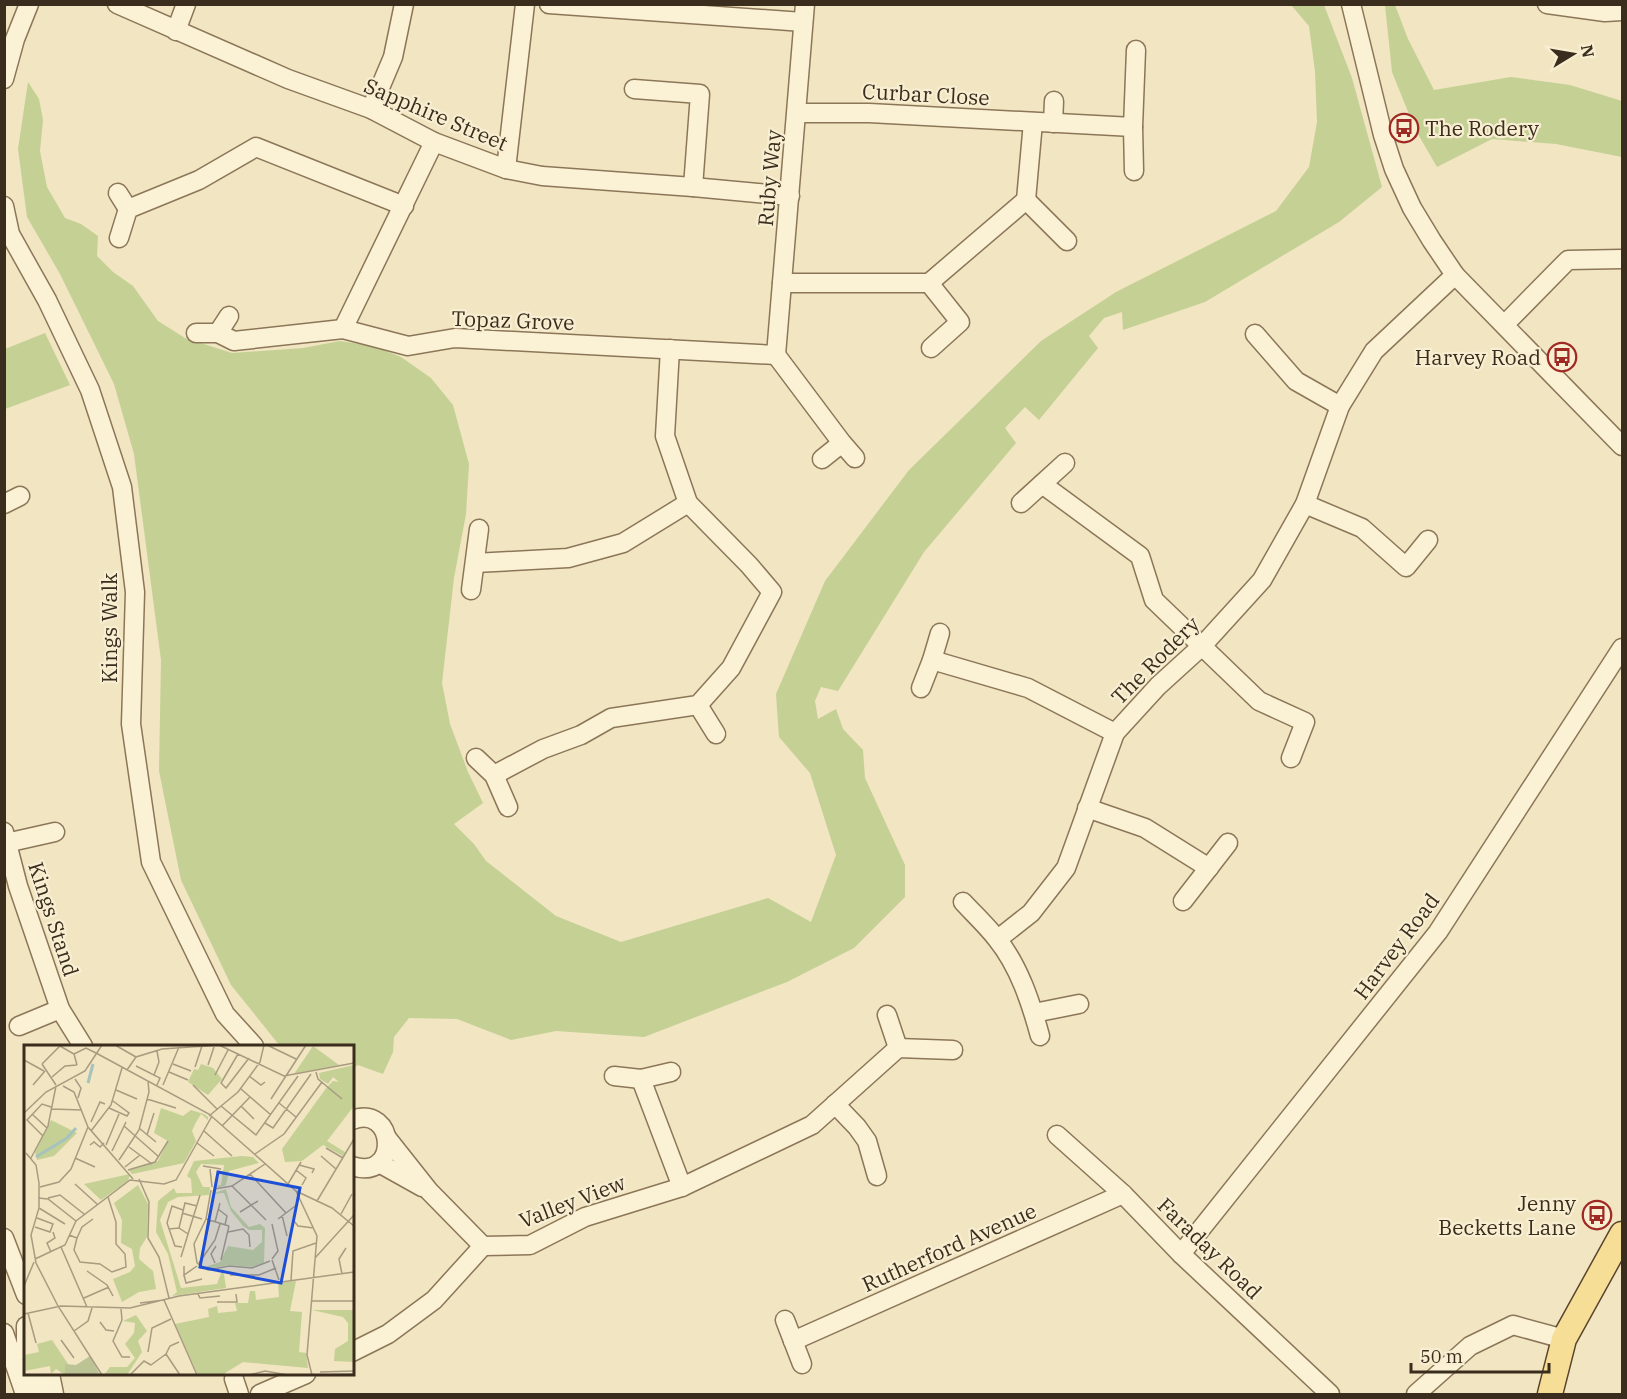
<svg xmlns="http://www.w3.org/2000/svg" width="1627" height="1399" viewBox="0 0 1627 1399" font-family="'IBM Plex Serif',serif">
	<rect width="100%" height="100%" fill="#f1e5c2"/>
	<g fill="#c5d095">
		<polygon points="1291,5 1324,5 1352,78 1382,187 1339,222 1205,302 1123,330 1122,312 1104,318 1089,336 1098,348 1039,420 1025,407 1005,428 1016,443 924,552 838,691 821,687 815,701 818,719 836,709 843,729 863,750 865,778 905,865 905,897 854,948 787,982 644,1037 556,1031 511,1040 457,1019 409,1018 394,1037 393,1052 383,1074 358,1065 353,1068 352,1046 280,1046 231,985 181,880 159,771 161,660 134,454 114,384 60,274 27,217 18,149 28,82 39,99 43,120 40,151 47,187 65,218 81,224 98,236 97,256 113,272 133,286 158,321 185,338 232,353 303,348 340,341 373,346 401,357 431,378 453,405 469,464 466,514 454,578 442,683 450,724 468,772 483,803 454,824 474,844 486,861 556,916 621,942 768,898 811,922 836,855 810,773 779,737 776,694 825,581 909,470 1041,341 1116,292 1276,211 1309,167 1317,122 1315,71 1309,26"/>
		<polygon points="1385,5 1395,5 1408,39 1434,90 1511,77 1570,85 1622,101 1622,157 1556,144 1492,139 1437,167 1415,129 1392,72"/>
		<polygon points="45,333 70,385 5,409 5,349"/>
	</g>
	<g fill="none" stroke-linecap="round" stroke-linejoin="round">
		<g stroke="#8c7658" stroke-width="21">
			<g id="minor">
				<polyline points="117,4 288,79 371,109 434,142 506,169 542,176 693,187 790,196"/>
				<polyline points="549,4 803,22"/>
				<polyline points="1351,4 1383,135 1394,169 1412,208 1432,241 1455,275 1622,446"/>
				<polyline points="1547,4 1605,12 1622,11"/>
				<polyline points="176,31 186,4"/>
				<polyline points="4,79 15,39 29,4"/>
				<polyline points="634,89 700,94 693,187"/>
				<polyline points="371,109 393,57 404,4"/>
				<polyline points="797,113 869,113 1133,127"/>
				<polyline points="1053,123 1054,101"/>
				<polyline points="506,169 525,4"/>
				<polyline points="1134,171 1133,127 1136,50"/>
				<polyline points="118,193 128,209"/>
				<polyline points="1026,200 1067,241"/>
				<polyline points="4,206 10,234 47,300 90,390 122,487 135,592 131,724 151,862 225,1014 254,1046"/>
				<polyline points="119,238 128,209 199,180 256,147 404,206"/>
				<polyline points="782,283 929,283 1026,200 1033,122"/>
				<polyline points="929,283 960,322 931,348"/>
				<polyline points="1505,324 1568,260 1622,259"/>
				<polyline points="343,329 434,142"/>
				<polyline points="196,333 218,333 234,341 343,329 408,346 455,338 776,355"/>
				<polyline points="218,333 229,316"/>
				<polyline points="1255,334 1296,381 1340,406"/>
				<polyline points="776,355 805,4"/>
				<polyline points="776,355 842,443 855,458"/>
				<polyline points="822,459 842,443"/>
				<polyline points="1042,484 1140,556 1154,600 1259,701 1305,722 1291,758"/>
				<polyline points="1021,503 1065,463"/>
				<polyline points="4,504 20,496"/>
				<polyline points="1305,504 1362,528 1406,567 1428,540"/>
				<polyline points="475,563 568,558 623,543 688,503"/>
				<polyline points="471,590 479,529"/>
				<polyline points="932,660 1028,688 1115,733"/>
				<polyline points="921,688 932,660 940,633"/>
				<polyline points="698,705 716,734"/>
				<polyline points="476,758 494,775 508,807"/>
				<polyline points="494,775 543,749 581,735 611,718 698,705 731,668 772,592 749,565 688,503 665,436 670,349"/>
				<polyline points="1087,808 1145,828 1209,868"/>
				<polyline points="4,832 18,886 60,1009 83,1046"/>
				<polyline points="6,843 55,832"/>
				<polyline points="1183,901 1228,843"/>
				<path d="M 963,902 C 974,914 987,926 997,939 C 1019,966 1031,1003 1040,1036"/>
				<polyline points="998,939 1031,913 1066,868 1115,733 1158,686 1202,646 1262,580 1305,504 1340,406 1374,351 1455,275"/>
				<polyline points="1034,1013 1079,1004"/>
				<polyline points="887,1015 898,1048"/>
				<polyline points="19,1026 60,1009"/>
				<polyline points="614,1076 641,1079 671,1072"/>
				<polyline points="641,1079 682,1187"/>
				<polyline points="835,1104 857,1127 867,1141 877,1176"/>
				<path d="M 352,1120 C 396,1103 401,1182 352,1166"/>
				<polyline points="1057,1135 1123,1194 1181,1254 1330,1394"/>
				<polyline points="387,1138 429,1191 483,1246 530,1245 585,1217 682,1187 812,1125 898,1048 953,1050"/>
				<polyline points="379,1163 422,1187"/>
				<polyline points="4,1238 26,1295"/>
				<polyline points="1181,1254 1438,932 1622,648"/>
				<polyline points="785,1320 802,1364"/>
				<polyline points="26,1326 26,1351"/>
				<polyline points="4,1333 25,1394"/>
				<polyline points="793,1341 1123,1194"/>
				<polyline points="352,1352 388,1334 434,1300 483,1246"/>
				<polyline points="33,1374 39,1394"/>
				<polyline points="50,1374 54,1394"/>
				<polyline points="234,1379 239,1394"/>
				<polyline points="260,1394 306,1374"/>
				<polyline points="1416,1394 1470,1346 1513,1325 1564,1339"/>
			</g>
		</g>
		<g stroke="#59442c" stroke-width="27">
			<polyline id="major" points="1550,1394 1564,1339 1622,1234"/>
		</g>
		<use href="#minor" stroke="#fbf2d6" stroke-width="18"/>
		<use href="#major" stroke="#f6de97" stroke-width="24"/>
	</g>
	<defs>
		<g id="bus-ring" transform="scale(1.5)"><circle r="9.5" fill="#f8efd2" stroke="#9f2a24" stroke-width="1.5"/><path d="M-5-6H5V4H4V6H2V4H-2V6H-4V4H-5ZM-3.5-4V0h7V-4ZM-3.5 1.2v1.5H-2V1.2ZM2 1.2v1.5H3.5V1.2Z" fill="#9f2a24"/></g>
	</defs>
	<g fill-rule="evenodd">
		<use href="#bus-ring" x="1404" y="128"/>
		<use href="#bus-ring" x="1562" y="357"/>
		<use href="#bus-ring" x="1597" y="1215"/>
	</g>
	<g text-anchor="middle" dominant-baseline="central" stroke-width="4.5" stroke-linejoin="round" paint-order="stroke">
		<g font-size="21" fill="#3b2d1d" stroke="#f8efd2">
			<text transform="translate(926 94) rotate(3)">Curbar Close</text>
			<text transform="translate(436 114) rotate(23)">Sapphire Street</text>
			<text transform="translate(769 178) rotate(-85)">Ruby Way</text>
			<text transform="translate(513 320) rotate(2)">Topaz Grove</text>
			<text transform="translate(109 628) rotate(-90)">Kings Walk</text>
			<text transform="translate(1155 660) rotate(-45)">The Rodery</text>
			<text transform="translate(54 919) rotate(72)">Kings Stand</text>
			<text transform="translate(1396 946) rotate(-53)">Harvey Road</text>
			<text transform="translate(572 1201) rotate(-21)">Valley View</text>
			<text transform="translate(949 1247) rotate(-24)">Rutherford Avenue</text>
			<text transform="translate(1210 1248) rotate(44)">Faraday Road</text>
		</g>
		<g font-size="21" fill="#3b2d1d" stroke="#f8efd2" text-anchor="end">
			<text x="1425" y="128" text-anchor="start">The Rodery</text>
			<text x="1541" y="357">Harvey Road</text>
			<text x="1576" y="1203">Jenny<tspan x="1576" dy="24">Becketts Lane</tspan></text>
		</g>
	</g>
	<g transform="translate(24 1045)">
		<rect width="330" height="330" fill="#f1e5c2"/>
		<path d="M 289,1 L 315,20 L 270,29 ZM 177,19 L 189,23 L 198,34 L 184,50 L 164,37 L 170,24 L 174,25 ZM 330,20 L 330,61 L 303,96 L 321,107 L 319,111 L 299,100 L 278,116 L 261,117 L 258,104 L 303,42 L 309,36 L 315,37 L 309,32 L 304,39 L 296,34 L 295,28 ZM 137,63 L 159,71 L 167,65 L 180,69 L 184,72 L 184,75 L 177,69 L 171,79 L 168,86 L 172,96 L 160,118 L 108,129 L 105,125 L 134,116 L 144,96 L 130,88 ZM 27,75 L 53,88 L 30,111 L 13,115 L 11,107 ZM 218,111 L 229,112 L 235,118 L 205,126 L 202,140 L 196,142 L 190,141 L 197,140 L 200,120 L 177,119 L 172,127 L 179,142 L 186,142 L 185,150 L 154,152 L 144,157 L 136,175 L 157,243 L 193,239 L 199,223 L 202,243 L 148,251 L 153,247 L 144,209 L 132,187 L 134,156 L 150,143 L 152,148 L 168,148 L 167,134 L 163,131 L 170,116 ZM 106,129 L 104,136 L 77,155 L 60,139 ZM 114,140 L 124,159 L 123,192 L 116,203 L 115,214 L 129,226 L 132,244 L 115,247 L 98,257 L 89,234 L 106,227 L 111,221 L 108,204 L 97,198 L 98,175 L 90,158 ZM 202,144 L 207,162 L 225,182 L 236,179 L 241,183 L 240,218 L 229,222 L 204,220 L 189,223 L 181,222 L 196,217 L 204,201 L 229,205 L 238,197 L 238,185 L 225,185 L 219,181 L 207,166 L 200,148 L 188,149 ZM 272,236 L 266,266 L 278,267 L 275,307 L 282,308 L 284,323 L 219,317 L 198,330 L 174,330 L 151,279 L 185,272 L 184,264 L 193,261 L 194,268 L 213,266 L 211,258 L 224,258 L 226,246 L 231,246 L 232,255 L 255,252 L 254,238 ZM 288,265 L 330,265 L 330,317 L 310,316 L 311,304 L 324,296 L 324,278 L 319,272 ZM 112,270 L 123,286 L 114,296 L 118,307 L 103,330 L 80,330 L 86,322 L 103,322 L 111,313 L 101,299 L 110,288 L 111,278 L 99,276 ZM 28,295 L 44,319 L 41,330 L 32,324 L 27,329 L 26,321 L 0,326 L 0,310 L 15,307 L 13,299 Z" fill="#c5d095"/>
		<path d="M 66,311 L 76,330 L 41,330 L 41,319 L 52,320 Z" fill="#bcc495"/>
		<path fill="none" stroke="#a5c3bc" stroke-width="3" d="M 64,38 L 69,19M 12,112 L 43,93 L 52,83"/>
		<path fill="none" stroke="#a89b80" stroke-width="1.5" d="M 91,0 L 112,12M 195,0 L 260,31 L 330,18M 243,0 L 272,14M 72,8 L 185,69 L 272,146 L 308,163 L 330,181M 50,9 L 62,3 L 72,8M 214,9 L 197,38 L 202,43 L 225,13M 0,15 L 20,26M 18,19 L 36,1 L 50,9 L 53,20M 18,19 L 32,40M 149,19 L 167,26M 184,20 L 190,2M 112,21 L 136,33 L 133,40M 171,22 L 178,1M 103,25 L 112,12 L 138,4 L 195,0M 145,27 L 164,35M 292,27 L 294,34 L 318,54M 130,30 L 135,17 L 133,6M 191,30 L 204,5M 225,31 L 237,40 L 241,37M 28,32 L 41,21 L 53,20M 51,34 L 57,43 L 54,53M 9,40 L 21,26M 139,40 L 155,2M 169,40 L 193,64M 39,41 L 50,47 L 64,82 L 109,134M 217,44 L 247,70M 92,45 L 113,54M 123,54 L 152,63M 247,54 L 282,0M 255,58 L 272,72M 197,61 L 232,90 L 274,31M 217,61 L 230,74M 85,63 L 103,71 L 105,68 L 89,56M 28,64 L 58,65M 0,68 L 22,47 L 61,26 L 78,0M 8,69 L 23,83M 185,71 L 214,47 L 236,17 L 240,0M 67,77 L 76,57 L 81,59M 241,78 L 249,83 L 287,29M 100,81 L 135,112M 198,81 L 226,52M 115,83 L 132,97M 67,86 L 87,60 L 98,23M 180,86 L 208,111M 123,90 L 130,68M 19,91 L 3,75 L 18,59 L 27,62M 173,98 L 190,111M 66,100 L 70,97 L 76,102 L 80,98M 82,100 L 95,69M 105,102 L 128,119M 302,103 L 319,113M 88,106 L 102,77M 2,108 L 12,120 L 15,138 L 15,163 L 7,190 L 12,218 L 34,261 L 78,330M 231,109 L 260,89 L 298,37M 297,111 L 312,124M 7,113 L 24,81 L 32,41M 51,113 L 71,122M 95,115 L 115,85 L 125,47 L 124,36M 275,120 L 290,124 L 288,128M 179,121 L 197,124M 101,122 L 116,110M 186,124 L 188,142M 104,125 L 131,117 L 144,96M 272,125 L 282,133 L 278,140M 226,129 L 262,168M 115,134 L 125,157 L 124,193 L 135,212 L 145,253M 51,139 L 73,159M 264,139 L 277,117M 208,141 L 242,175M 16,142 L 35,137 L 47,124 L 64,82M 190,144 L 208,141 L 241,119M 272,146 L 293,191 L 283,310 L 288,330M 14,153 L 24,154 L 52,176M 24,153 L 36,150 L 60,169M 293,156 L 330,94M 15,163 L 41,179M 194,164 L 203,171 L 201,180M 216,167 L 234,156M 158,168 L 178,174M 317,169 L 328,149M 258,170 L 263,191M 182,174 L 205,181M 254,174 L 274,159M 270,176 L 274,181 L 290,183M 191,177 L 196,158M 248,179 L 254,206 L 248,214M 11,182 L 26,187 L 29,179 L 13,173M 155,183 L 161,158 L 173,161M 145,184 L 155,183 L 164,189M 204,187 L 219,184 L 225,190 L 226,202M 45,190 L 53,193 L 50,205 L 56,217 L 76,219 L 88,227 L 102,222 L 101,209 L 92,199 L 92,177 L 84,152M 53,193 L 58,182 L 69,174M 180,199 L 186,176M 37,202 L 63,262M 158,202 L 151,201 L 143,178 L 148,161 L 159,165M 27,207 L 23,198 L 31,193 L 29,187M 157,212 L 176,150M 291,213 L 330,170M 11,214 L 41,200 L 52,176 L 106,135 L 140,139 L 152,135 L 188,71M 197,215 L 205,181M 248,215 L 255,235M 173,218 L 184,225 L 205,221 L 228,223 L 246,216M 173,218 L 170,199 L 182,174 L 187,145M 175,218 L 191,195 L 196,179M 191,218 L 187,209 L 192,201M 160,221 L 160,230 L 173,221M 63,226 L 83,240 L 89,251M 318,229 L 315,214 L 322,203M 160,230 L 162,238 L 178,234M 206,230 L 235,230 L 252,223M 267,235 L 269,206 L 292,198M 0,241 L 10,217M 174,249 L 176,253 L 196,251M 60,253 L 85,242M 140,255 L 173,330M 288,256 L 330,256M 193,257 L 213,257 L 212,249M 116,258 L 140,255M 97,264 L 98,275 L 89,296 L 98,312 L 106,312M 4,268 L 12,298M 0,269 L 37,261 L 106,263 L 155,251 L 330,227M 76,277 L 82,285 L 90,286M 50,286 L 64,276 L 68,263M 37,295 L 50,313M 124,307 L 128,283 L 147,274M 142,309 L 156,330M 142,309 L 146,301 L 155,297M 127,320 L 142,309M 296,327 L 330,326M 106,330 L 120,316 L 127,320M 225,330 L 241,326 L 264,330M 297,330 L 330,329"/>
		<path fill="#1d4ed8" fill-opacity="0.15" stroke="#1d4ed8" stroke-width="3" d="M 194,127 L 276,143 L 257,238 L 176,222 Z"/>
		<rect width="330" height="330" fill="none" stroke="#3b2d1d" stroke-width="3"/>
	</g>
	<rect width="1627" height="1399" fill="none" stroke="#3b2d1d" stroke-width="12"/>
	<g transform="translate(1573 54) rotate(79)" stroke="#f8efd2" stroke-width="4.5" paint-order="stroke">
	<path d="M0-4.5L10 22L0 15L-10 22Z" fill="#3b2d1d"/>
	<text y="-9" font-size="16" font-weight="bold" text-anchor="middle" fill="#3b2d1d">N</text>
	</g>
	<path d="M1411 1363v9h138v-9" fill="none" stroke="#3b2d1d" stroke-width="3"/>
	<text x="1420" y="1363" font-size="18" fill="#3b2d1d" stroke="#f8efd2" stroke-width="4.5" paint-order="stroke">50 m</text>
</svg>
